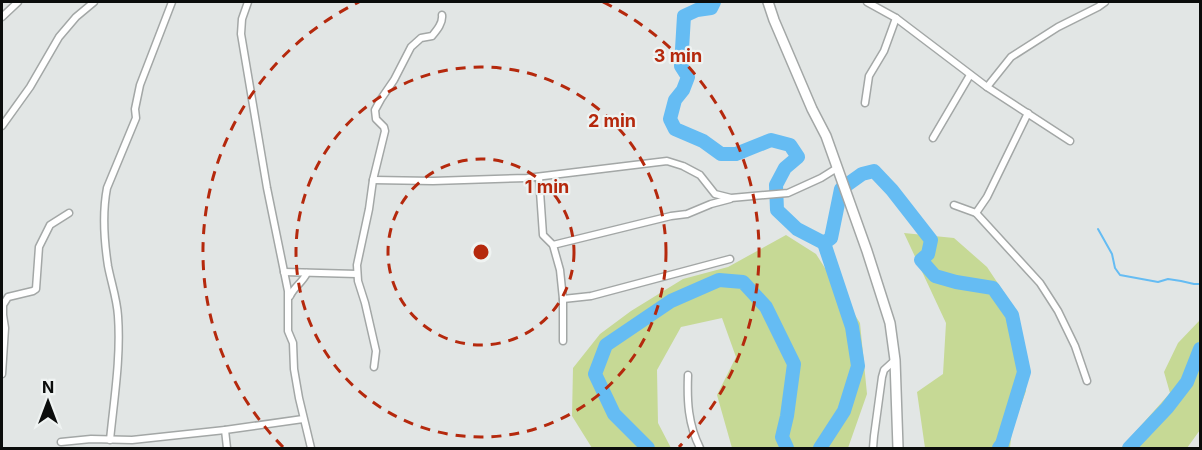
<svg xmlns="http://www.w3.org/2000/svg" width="1202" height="450" viewBox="0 0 1202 450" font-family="Inter,sans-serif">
	<rect width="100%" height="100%" fill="#e2e6e5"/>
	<g fill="#c6d995">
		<polygon points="904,233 954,238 987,267 1013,306 1026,391 1012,430 1010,448 925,448 917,392 943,374 946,323"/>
		<polygon points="786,235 816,254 860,323 867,394 848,448 732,448 717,395 736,357 722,318 681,327 657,370 658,423 671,448 592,448 572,416 573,368 600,334 631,311 683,279 728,267"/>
		<polygon points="1200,320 1200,430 1187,448 1121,448 1170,393 1164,372 1178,343"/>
	</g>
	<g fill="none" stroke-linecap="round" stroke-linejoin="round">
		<polyline stroke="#65bcf3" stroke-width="2" points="1098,229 1112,254 1115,268 1120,275 1158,282 1168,279 1181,281 1194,284 1200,284"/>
		<g stroke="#65bcf3" stroke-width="14">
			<polyline points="714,2 711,8 697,10 684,16 681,66 688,77 683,90 675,100 670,119 675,129 703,141 721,154 736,154 771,140 790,145 798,157 785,168 776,185 777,210 797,229 824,243 831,238 841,189 862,174 874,171 892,190 931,240 928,254 921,260 935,276 956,282 993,288 1012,315 1024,372 1002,444 999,448"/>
			<polyline points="648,448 614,414 595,374 606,345 671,301 719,280 743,282 766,307 794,364 787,416 782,437 787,448"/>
			<polyline points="820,448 844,411 858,366 852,327 824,243"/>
			<polyline points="1129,448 1167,408 1187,382 1200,349"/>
		</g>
		<g stroke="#a3a7a6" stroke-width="9">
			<g id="street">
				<polyline points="248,2 242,19 241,34 267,188 288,291 288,331 293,343 294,369 299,398 311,448"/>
				<polyline points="867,2 896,18 987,87 1070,141"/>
				<polyline points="2,17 18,2"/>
				<polyline points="987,87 1011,57 1058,27 1098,7 1105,2"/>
				<polyline points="865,103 869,76 884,51 896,18"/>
				<polyline points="2,126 30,87 59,37 76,17 94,2"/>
				<polyline points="933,138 970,75"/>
				<polyline points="539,177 543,235 553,245 560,270 563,299 563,341"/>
				<polyline points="373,180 433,181 527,178 667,161 683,166 700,175 715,194 731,198 788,193 821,178 837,168"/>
				<polyline points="954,205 976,213 1040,283 1058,311 1075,346 1087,381"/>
				<polyline points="976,213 987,197 1028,113"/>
				<polyline points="553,245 671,216 687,214 711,204 730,199"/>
				<polyline points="284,272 357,274"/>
				<path d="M 290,296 C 294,287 302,283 307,273"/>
				<polyline points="563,299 591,296 730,259"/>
				<path d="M 374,367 L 376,351 L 365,303 L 358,281 L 357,265 L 369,209 L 373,180 L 385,131 L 384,127 L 376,119 L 375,110 L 381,99 L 394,80 L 411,47 L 421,38 L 432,36 C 437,30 443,23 442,15"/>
				<polyline points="2,374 5,328 3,315 3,305 8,297 33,291 36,289 39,247 50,225 69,213"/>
				<path d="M 688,375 C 687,401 688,424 700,448"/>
				<polyline points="225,430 227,448"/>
				<path d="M 110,440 C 114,399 121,357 118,316 C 117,299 111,282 108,266 C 104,240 102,214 107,188 L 136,118 L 135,109 L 140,85 L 172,2"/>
				<polyline points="61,442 91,439 132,440 225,430 303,419"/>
				<polyline points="873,448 874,436 882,377 884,370 895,360"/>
			</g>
		</g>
		<g stroke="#a3a7a6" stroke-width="12">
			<polyline id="secondary" points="768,2 774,20 812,109 826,136 867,251 890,323 895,360 898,448"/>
		</g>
		<use href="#street" stroke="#fff" stroke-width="6"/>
		<use href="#secondary" stroke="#fff" stroke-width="9"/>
	</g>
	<g fill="none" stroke="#b5290d" stroke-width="3" stroke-dasharray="10 8">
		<circle cx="481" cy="252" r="93"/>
		<circle cx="481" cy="252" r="185"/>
		<path d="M283 447A278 278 0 0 1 359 2M603 2A278 278 0 0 1 679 447"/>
	</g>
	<circle cx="481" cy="252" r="9" fill="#b5290d" stroke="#eff3f2" stroke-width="3"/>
	<g font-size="18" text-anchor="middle" font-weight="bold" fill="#b5290d" stroke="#eff3f2" stroke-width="4.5" stroke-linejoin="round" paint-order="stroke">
		<text x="678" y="62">3 min</text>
		<text x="612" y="127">2 min</text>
		<text x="547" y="193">1 min</text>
	</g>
	<rect width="1202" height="450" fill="none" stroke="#0b0d0c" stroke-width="6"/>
	<g transform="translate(48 402)" stroke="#eff3f2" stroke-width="4.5" paint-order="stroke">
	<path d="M0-4.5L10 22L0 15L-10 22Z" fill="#0b0d0c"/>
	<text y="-9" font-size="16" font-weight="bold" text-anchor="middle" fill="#0b0d0c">N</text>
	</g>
</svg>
